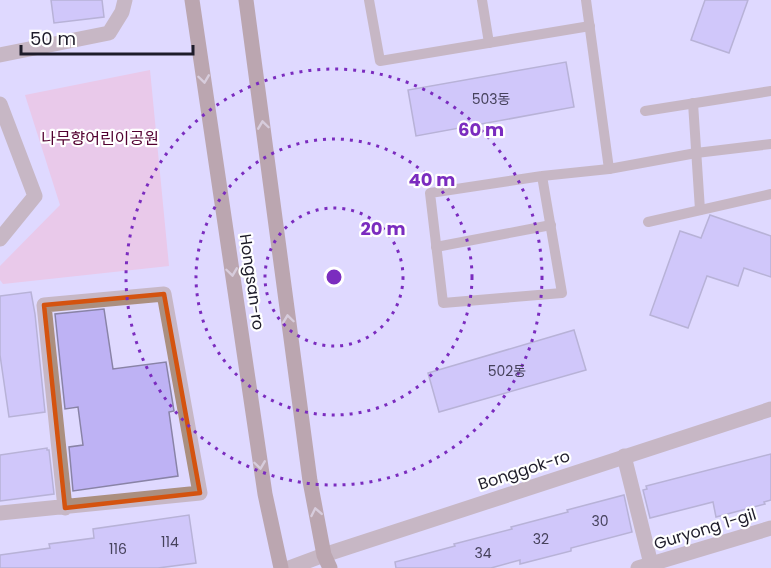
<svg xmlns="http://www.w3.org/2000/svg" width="771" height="568" viewBox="0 0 771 568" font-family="Poppins,'Noto Sans KR',sans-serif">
	<rect width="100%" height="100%" fill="#dfd9ff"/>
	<polygon fill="#f7b5d0" points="150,70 169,266 3,284 0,280 0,266 60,205 25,95"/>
	<g fill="#beb2f4" stroke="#8983a6" stroke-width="1.5">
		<polygon points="51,0 102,0 104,17 54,23"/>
		<polygon points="705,0 748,0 729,53 691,40"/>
		<polygon points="566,62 574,107 416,136 408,90"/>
		<polygon points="710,215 771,236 771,277 744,268 738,286 707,276 688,328 650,315 680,231 701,238"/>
		<polygon points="31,292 35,314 45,412 9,417 0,355 0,296"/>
		<polygon points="104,309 113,369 166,362 174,411 169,412 178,476 73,491 69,447 83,445 78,407 65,409 55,314"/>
		<polygon points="574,330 586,370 439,412 428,373"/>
		<polygon points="47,448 47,450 49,450 54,494 0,501 0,455"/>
		<polygon points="771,454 771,500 764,502 765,504 716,517 713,502 650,518 643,490 647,489 646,486"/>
		<polygon points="624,495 632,532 571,548 571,551 520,564 520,560 491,568 396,568 395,562 455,546 454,544 512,529 511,527 568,512 567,510"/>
		<polygon points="189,515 196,563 158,568 0,568 0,555 50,548 49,544 94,538 93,529"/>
	</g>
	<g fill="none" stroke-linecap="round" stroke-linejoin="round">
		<g stroke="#ab8f7f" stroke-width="10">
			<polyline points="369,0 380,61 590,26"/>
			<polyline points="482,0 489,43"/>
			<polyline points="586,0 609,169 696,153 771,144"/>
			<polyline points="693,103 700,210"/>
			<polyline points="645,111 771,91"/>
			<polyline points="542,176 562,293 443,303 430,193 542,176 609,169"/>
			<polyline points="648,222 771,194"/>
			<polyline points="436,247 551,225"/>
		</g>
		<g stroke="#ab8f7f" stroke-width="15">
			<polyline points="0,55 109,33 122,12 125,0"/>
			<polyline points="0,104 35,196 0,239"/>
			<polyline points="624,456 652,568"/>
			<polyline points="0,513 200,493 164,294 44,305 65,508"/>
			<polyline points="289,568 324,555 771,409"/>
			<polyline points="638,568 771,528"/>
		</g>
		<g stroke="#916951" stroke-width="15">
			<polyline points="192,0 265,494 281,568"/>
			<polyline points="246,0 310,481 324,555 330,568"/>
		</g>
	</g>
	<defs><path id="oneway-chevron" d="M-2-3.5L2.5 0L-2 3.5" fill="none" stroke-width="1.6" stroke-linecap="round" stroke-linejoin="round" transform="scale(1.5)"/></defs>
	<g stroke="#cebcb1">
		<use href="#oneway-chevron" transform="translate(204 79) rotate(82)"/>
		<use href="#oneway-chevron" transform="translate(263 125) rotate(-98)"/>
		<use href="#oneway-chevron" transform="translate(232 272) rotate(82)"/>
		<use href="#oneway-chevron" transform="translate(288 319) rotate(-98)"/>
		<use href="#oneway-chevron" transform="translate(260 465) rotate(82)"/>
		<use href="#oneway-chevron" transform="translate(316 512) rotate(-101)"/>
	</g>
	<path d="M0 0H771V568H0ZM 164,294 L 200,493 L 65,508 L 44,305 Z" fill="#dfd9ff" fill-opacity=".55" fill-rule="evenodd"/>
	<path fill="none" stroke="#d4530f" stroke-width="4.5" stroke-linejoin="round" d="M 164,294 L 200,493 L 65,508 L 44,305 Z"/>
	<g fill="none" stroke="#7b2cbf" stroke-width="3" stroke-dasharray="3 6">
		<circle cx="334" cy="277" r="69"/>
		<circle cx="334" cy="277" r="138"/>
		<circle cx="334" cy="277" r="208"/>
	</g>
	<g text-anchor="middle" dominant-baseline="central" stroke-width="4.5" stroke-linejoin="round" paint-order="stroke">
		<g font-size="14" fill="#46425c">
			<text x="491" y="99">503동</text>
			<text x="507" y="371">502동</text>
			<text x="600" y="521">30</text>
			<text x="541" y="539">32</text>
			<text x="170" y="542">114</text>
			<text x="118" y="549">116</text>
			<text x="483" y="553">34</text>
		</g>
		<g font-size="16" fill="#520030" stroke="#fff">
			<text x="100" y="138">나무향어린이공원</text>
		</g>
		<g font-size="16" fill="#1e1c2a" stroke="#fff">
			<text transform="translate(252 282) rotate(82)">Hongsan-ro</text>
			<text transform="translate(524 470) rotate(-18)">Bonggok-ro</text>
			<text transform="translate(705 529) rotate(-17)">Guryong 1-gil</text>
		</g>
	</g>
	<circle cx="334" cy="277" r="9" fill="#7b2cbf" stroke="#fff" stroke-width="3"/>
	<g font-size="18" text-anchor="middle" font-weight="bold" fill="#7b2cbf" stroke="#fff" stroke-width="4.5" stroke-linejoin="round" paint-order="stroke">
		<text x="481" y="136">60 m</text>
		<text x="432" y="186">40 m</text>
		<text x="383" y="235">20 m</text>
	</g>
	<path d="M21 45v9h172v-9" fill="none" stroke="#1e1c2a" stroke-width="3"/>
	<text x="30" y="45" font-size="18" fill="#1e1c2a" stroke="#ffffff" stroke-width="4.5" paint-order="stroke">50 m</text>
</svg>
